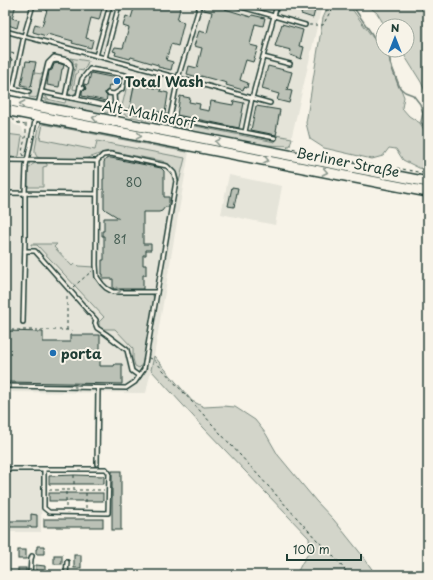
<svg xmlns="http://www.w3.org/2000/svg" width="433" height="580" viewBox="0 0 433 580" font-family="'Playpen Sans',sans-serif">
	<rect width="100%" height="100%" fill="#f7f3e8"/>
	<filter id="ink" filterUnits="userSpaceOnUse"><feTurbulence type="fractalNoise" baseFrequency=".025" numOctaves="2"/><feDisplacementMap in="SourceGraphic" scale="8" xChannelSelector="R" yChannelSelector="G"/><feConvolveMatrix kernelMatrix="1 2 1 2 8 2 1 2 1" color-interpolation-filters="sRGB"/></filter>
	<g filter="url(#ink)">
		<g fill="#e5e4d9">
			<polygon points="5,5 322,5 290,144 266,142 172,122 5,90"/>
			<polygon points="5,118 10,120 15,125 22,127 23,132 37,134 39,127 41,123 189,152 154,356 146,393 5,392"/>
			<polygon points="229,175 282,186 275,225 221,214"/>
			<polygon points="5,466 42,466 41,532 5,532"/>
		</g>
		<g fill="#d3d5ca" stroke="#79897f">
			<polygon points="329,5 349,5 376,42 387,53 404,97 402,108 409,116 420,123 428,137 428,170 419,168 403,160 396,149 389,148 383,156 372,159 324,148 310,139 306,123 323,18"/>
			<polygon points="367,5 428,5 428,98 421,82 401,50 407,50 407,26 385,26 377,13"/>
			<path d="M 70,58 L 88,61 L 86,67 L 83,70 L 83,71 L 78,70 L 77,74 L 76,74 L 73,89 L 77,90 L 77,91 C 75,94 72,96 69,94 L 67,92 L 68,90 L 71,88 L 76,64 L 73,64 L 73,60 Z"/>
			<polygon points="34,73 43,74 40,80 39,97 36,97 35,98 29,97 30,90 27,89 27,87 31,87"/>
			<polygon points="128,81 135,82 130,106 142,109 141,111 130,109 129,110 126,108 126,112 129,112 128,116 119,112 118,106 119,105 122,106"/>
			<path d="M 45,96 L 47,97 L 47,99 L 65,103 L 66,99 L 70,99 L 111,108 L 112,109 L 113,111 C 100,117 78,109 64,105 C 58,104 52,103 46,101 L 46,99 L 44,99 Z"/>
			<polygon points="130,113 275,142 276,135 292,138 290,146 266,145 198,133 172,125 172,124 169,123 168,124 132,117 129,116"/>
			<path d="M 45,121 L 187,147 L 187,152 L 43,124 L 40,139 L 95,150 L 97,141 L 185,158 L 179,182 C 177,171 172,165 162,161 L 109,151 C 102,152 96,156 88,158 C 74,160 56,158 41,158 L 37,157 L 35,153 L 35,149 L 39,127 L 41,123 Z"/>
			<polygon points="117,126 287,158 287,161 116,127"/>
			<polygon points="6,134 22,136 19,156 17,157 5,157"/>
			<path d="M 36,163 L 46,163 L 47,164 L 47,166 L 43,167 L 43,187 L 28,187 C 28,178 25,166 36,163 Z"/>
			<path d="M 31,244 L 57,244 L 54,247 L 72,266 L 75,263 L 78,266 L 94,267 L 95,268 C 95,275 97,280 101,285 C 114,301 137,288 153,295 L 154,300 L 143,363 L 140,367 L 139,368 L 135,366 L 133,359 L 133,348 L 115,329 L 102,329 L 99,327 L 99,322 L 104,317 L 37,245 L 31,245 Z"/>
			<polygon points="154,356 192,401 204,407 223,406 235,407 255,420 266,434 278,455 316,501 334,520 362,555 376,575 296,575 302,563 310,551 309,538 203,427 151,370"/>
		</g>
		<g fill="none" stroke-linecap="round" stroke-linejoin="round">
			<g stroke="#6f8077" stroke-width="1.5">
				<polyline points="352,5 376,40 383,44"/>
				<polyline points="388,50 390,55 390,63 399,87 405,92 413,95 420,104 423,113 421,122 428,133"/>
			</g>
		</g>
		<g fill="#bbc1b6" stroke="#1f3d34">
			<polygon points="5,5 16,5 12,18 19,20 17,28 5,24"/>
			<polygon points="41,5 103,5 99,20 91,18 86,38 93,40 91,48 72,43 73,41 47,34 46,36 33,32 35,24 42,26 47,10 40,8"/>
			<polygon points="135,5 181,5 177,20 184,22 178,46 171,44 166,60 173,62 171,70 158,67 158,65 131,57 130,59 115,55 116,52 113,51 115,47 123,48 129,28 123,26 126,16 131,18"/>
			<polygon points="205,5 217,5 226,8 225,9 251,17 252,15 265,18 263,26 255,24 250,45 258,47 253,62 246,60 240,80 248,83 247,88 244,87 243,90 226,85 227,83 201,76 201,78 187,74 189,66 197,68 202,48 194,46 199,31 207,33 212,12 204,10"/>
			<polygon points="293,5 313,5 316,6 313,18 301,14 303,9 293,6"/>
			<polygon points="282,24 303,30 299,46 304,47 301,59 290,55 291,50 275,46"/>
			<polygon points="5,57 12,59 7,83 5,83"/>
			<polygon points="26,61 36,62 31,87 21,85"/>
			<polygon points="58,63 64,65 63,69 62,69 59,87 47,85 49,71 52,70 54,64"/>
			<polygon points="268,66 292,72 287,90 292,91 289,103 277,100 279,94 262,89"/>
			<polygon points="91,73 121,79 120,83 113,82 112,86 109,85 108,90 105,92 105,94 107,96 106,101 82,96 82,91 85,90 86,89 84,84 88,85"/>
			<polygon points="135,82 145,84 144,86 161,89 160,91 168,93 168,94 165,113 130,107"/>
			<polygon points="180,96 190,98 189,102 200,104 199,109 209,111 211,101 233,105 234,101 244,103 239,128 177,115"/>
			<polygon points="256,106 280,110 276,131 277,131 276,135 251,130"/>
			<polygon points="108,158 111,158 161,168 164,171 164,197 169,197 169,207 165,207 162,211 159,212 143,212 143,244 151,244 151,250 146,250 146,255 143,255 143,265 146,265 146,275 143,275 143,289 113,289 113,279 103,279 103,274 102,274 102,260 104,260 104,236 102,236 102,231 104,231 104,218 119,218 106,210 104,208 104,190 103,190 103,179 104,179 104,162 106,159"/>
			<polygon points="232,187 238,188 234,207 228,206"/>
			<polygon points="5,331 43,332 43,342 70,342 70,335 100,335 100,366 114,366 115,364 122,364 122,384 5,382"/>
			<rect x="112" y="471" width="9" height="59"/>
			<polygon points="75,475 104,476 104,484 49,484 49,476"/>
			<rect x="49" y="493" width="54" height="8"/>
			<rect x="5" y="502" width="4" height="14"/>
			<polygon points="31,514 37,515 37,528 31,528 31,527 5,527 5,521 31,521"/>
			<rect x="44" y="519" width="59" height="8"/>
			<polygon points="37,546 44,546 44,554 36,554 36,549 37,549"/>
			<rect x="18" y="550" width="8" height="9"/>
			<rect x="54" y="555" width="8" height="9"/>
			<rect x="74" y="555" width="7" height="13"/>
			<polygon points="36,565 45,566 45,574 36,574"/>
			<rect x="18" y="568" width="8" height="7"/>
		</g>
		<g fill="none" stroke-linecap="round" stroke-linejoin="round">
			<g stroke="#1f3d34" stroke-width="6">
				<g id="lane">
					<polyline points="277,5 274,16 305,25"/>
					<polyline points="5,31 252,98 274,16 235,5"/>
					<polyline points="96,56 110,5"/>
					<polyline points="263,57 290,64"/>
					<polyline points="105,58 119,5"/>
					<path d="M 49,68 L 52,61 C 57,59 65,61 69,65"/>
					<polyline points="5,86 29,92"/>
					<polyline points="80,87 82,79 90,69 125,75 122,89 114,94"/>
					<polyline points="13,88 24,36 33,5"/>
					<polyline points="42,92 115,107 117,115 116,120"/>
					<polyline points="108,93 114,94 115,107"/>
					<polyline points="71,98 78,96 80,87 83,88"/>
					<polyline points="38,105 48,63 54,57 67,60 70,63 71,68 65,97"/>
					<polyline points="131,110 275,138"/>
					<polyline points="170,118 178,78 200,5"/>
					<polyline points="245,132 252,98 270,103"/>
					<polyline points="5,160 97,161 103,155 111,154 167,166 174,173 176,181 144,369 135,382 126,388 5,386"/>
					<polyline points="97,161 96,265 97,277 102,284 106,288 113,292 157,292"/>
					<polyline points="5,193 96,194"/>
					<polyline points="25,251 35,251 96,320 95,323 97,328 106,334 127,350 132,371 139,376"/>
					<polyline points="23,322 25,241 25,193 26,166 36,116"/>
					<polyline points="97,464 98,388"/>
					<polyline points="5,469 106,469 109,473 108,513 49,512 44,508 44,469"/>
					<polyline points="30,575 31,559 32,556"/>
					<polyline points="66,575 67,562"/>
				</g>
			</g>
			<g stroke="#1f3d34" stroke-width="12">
				<g id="primary">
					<polyline points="5,100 428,182"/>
					<polyline points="5,110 428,192"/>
				</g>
			</g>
			<g stroke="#1f3d34" stroke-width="1" stroke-dasharray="3 3" stroke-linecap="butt">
				<polyline points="417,5 428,15"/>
				<polyline points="309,25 323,25 330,12 335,5"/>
				<polyline points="5,52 16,54"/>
				<polyline points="12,119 18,123 25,125"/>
				<polyline points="287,147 300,150"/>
				<polyline points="24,156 22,152 26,133 26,122"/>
				<polyline points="397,168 428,174"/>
				<polyline points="73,287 92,271"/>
				<polyline points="5,330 67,330 73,331"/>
				<polyline points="67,330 67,294"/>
				<polyline points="149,358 155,361 173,381 317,540 336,559 349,575"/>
				<polyline points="49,490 104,490"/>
				<polyline points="74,490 74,474"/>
				<polyline points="66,507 66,491"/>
				<polyline points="86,508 86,491"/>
			</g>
			<use href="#lane" stroke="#f7f3e8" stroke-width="3"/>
			<use href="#primary" stroke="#f7f3e8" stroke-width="9"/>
		</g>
		<defs><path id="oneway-chevron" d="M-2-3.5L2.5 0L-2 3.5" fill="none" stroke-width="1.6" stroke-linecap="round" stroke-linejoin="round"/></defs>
		<g stroke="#8b988e">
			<use href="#oneway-chevron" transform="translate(22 104) rotate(-169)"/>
			<use href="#oneway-chevron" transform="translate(95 118) rotate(-169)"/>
			<use href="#oneway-chevron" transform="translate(139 136) rotate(11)"/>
			<use href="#oneway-chevron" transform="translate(218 142) rotate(-169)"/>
			<use href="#oneway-chevron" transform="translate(266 160) rotate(11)"/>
			<use href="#oneway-chevron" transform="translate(325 172) rotate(11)"/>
			<use href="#oneway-chevron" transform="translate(118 291) rotate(5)"/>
			<use href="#oneway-chevron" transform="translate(77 387) rotate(-179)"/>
		</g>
	</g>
	<g fill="#1f6fb2" stroke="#f7f3e8" stroke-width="1.5">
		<circle cx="117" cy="81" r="4"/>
		<circle cx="53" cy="353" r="4"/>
	</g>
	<g text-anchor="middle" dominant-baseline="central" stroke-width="4" stroke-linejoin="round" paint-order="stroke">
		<g font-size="12" fill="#465e54">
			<text x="134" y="182">80</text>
			<text x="120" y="239">81</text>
		</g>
		<g font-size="14" font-weight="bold" fill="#1f3d34" stroke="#f7f3e8" text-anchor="start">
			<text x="125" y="81">Total Wash</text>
			<text x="61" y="353">porta</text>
		</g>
		<g font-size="14" fill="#1f3d34" stroke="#f7f3e8">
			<text transform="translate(149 114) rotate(11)">Alt-Mahlsdorf</text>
			<text transform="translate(348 162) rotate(11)">Berliner Straße</text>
		</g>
	</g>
	<rect width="433" height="580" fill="none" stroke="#f7f3e8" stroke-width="20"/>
	<rect x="10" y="10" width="413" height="560" fill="none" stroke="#1f3d34" stroke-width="1.5" filter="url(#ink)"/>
	<g transform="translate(395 38)"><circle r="19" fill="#f7f3e8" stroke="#a1aaa0"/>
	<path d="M0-3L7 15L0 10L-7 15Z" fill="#1f6fb2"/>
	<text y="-6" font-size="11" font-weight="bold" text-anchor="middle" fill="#1f3d34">N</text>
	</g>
	<path d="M287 554v6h74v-6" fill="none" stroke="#1f3d34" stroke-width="2"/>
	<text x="293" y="554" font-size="12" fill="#1f3d34" stroke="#f7f3e8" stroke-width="3" paint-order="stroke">100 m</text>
</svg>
